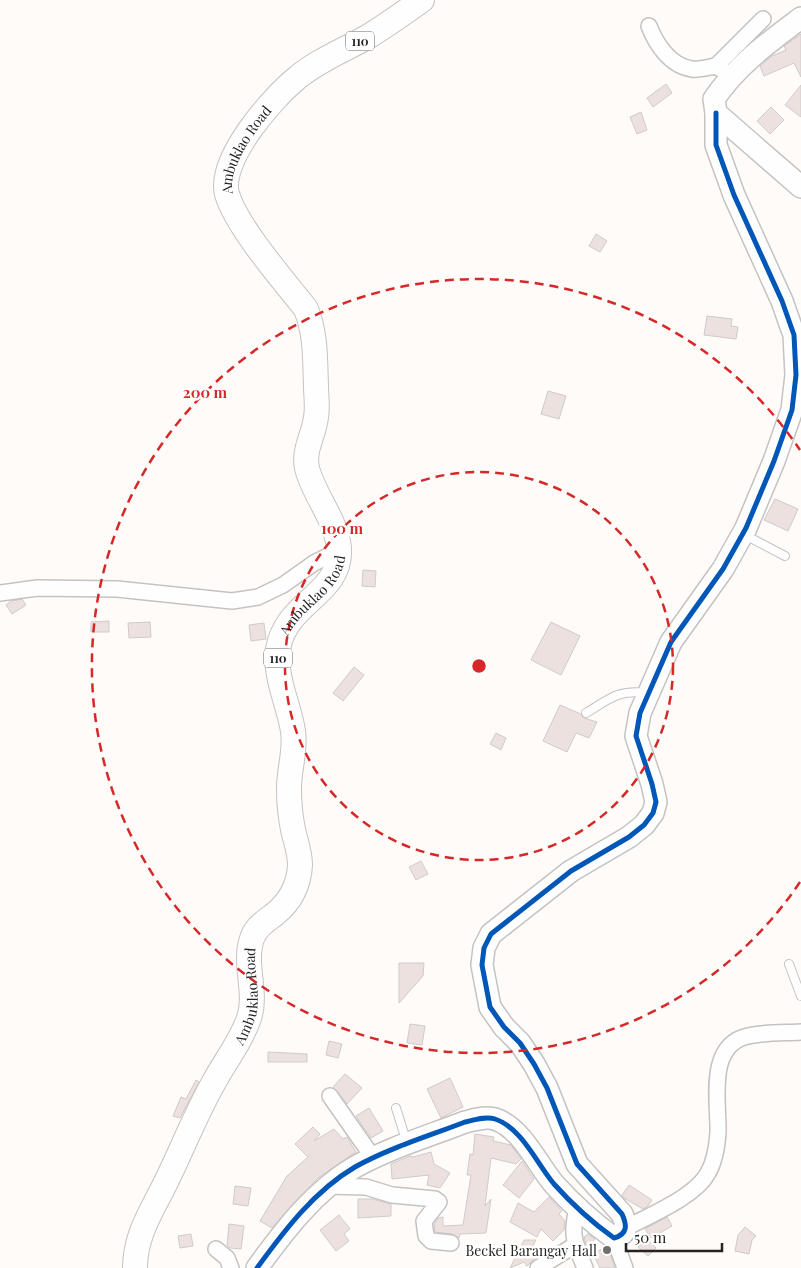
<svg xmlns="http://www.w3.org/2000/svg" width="801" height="1268" viewBox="0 0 801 1268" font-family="'Playfair Display',serif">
	<rect width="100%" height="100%" fill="#fefbf9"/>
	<g fill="#ede1df" stroke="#cecbca">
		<polygon points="801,34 801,77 794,63 764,76 760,66 772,56 786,50 784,46"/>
		<polygon points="666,84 672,93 653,107 647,98"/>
		<polygon points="801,85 801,117 785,105"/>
		<polygon points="771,107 784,120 770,134 757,121"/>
		<polygon points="641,112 647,130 637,134 630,117"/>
		<polygon points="596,234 607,241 600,252 589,246"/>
		<polygon points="707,316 732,319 731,326 738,327 736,339 704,335"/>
		<polygon points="548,391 566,396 559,419 541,414"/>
		<polygon points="775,499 798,509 788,531 764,520"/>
		<polygon points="363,570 376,571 375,587 362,586"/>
		<polygon points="22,599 26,605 12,614 6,605 11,601"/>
		<polygon points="109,621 109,632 91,632 91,622"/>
		<polygon points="150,622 151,637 129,638 128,623"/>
		<polygon points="551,622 580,636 561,675 531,660"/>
		<polygon points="264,623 266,639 251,641 249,625"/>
		<polygon points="354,667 364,675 343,701 333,693"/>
		<polygon points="560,705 581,714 584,718 597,722 589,738 576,733 567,752 543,741"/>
		<polygon points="496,733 506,738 501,750 490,744"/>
		<polygon points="421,861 428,874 416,880 409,867"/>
		<polygon points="399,963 424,963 423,976 399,1003"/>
		<polygon points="410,1024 425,1026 422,1045 407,1043"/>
		<polygon points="329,1041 342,1044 338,1058 326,1055"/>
		<polygon points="268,1052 307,1054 307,1062 268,1062"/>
		<polygon points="345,1074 362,1088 347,1104 333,1087"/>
		<polygon points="450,1078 463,1107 441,1118 427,1089"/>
		<polygon points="196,1080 199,1082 180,1118 173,1116 181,1097 186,1099"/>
		<polygon points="369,1108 383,1131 371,1138 356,1116"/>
		<polygon points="313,1127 320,1134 314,1141 334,1129 343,1139 347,1137 356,1152 318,1178 272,1228 260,1221 287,1176 308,1157 295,1144"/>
		<polygon points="475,1134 494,1137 493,1141 511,1145 521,1159 516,1164 491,1158 485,1206 491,1199 486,1233 460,1234 459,1238 452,1234 435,1232 434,1224 438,1218 443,1217 443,1226 463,1225 471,1175 467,1175 470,1154 473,1155"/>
		<polygon points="431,1152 434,1164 450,1173 440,1188 427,1185 429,1175 392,1179 391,1164 410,1156 413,1157"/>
		<polygon points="522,1161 534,1179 519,1198 503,1185"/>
		<polygon points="629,1185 652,1200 648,1206 643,1209 624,1198 622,1195"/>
		<polygon points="235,1186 251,1188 248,1206 233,1204"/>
		<polygon points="549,1197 562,1211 559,1214 565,1221 564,1230 553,1241 541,1229 537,1237 510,1222 518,1203 534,1212"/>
		<polygon points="358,1199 372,1199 391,1204 391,1216 358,1218"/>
		<polygon points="339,1215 350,1229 344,1234 349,1241 336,1251 320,1230"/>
		<polygon points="667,1217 672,1226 651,1238 645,1229"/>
		<polygon points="229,1224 244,1226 241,1249 230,1248 227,1245"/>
		<polygon points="745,1227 756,1236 752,1240 749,1254 735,1251 738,1235"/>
		<polygon points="191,1234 193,1246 180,1248 178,1236"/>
		<polygon points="588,1234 595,1239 587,1248 584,1237"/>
		<polygon points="646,1238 656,1248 648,1256 638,1247"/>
		<polygon points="524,1240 536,1240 531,1249 536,1257 527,1266 524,1262 510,1268"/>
		<polygon points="605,1247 608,1249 615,1268 600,1268 593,1254"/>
	</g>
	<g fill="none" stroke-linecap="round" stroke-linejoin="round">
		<g stroke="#c5c3c1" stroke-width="10">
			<g id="lane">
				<polyline points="745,535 785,556"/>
				<path d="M 586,713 C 609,699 619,689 647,693"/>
				<polyline points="789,964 801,996"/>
				<polyline points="396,1108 407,1143"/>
			</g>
		</g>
		<g stroke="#c5c3c1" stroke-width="18">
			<g id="street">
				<path d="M 649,26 C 656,44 670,66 692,69 C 699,70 709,67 716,66"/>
				<polyline points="724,71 716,66 763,19"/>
				<polyline points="0,593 37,588 117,589 232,601 258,597 283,585 314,563 340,550"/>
				<polyline points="330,1096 374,1159"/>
				<polyline points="327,1186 366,1187 392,1195 435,1199 439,1202 424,1221 426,1236 431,1241 451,1243"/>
				<path d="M 578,1205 C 570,1234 574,1242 585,1268"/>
				<path d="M 626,1228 C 650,1215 695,1197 708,1173 C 715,1161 717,1146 718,1133 C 719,1103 706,1045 748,1036 C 765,1032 784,1033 801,1032"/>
				<polyline points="614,1238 625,1268"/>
				<polyline points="216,1249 227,1258 231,1268"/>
				<polyline points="538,1268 575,1245"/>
			</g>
		</g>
		<g stroke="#c5c3c1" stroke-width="24">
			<g id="secondary">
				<path d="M 801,18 C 769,42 737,65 714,99 L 716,113 L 801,187"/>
				<path d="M 257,1268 C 284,1231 314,1191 355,1167 C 389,1148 429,1136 465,1122 C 474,1120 486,1116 495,1119 C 522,1128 537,1164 554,1184 C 571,1203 593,1223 614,1238 C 628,1234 627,1225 622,1214 L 577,1164 L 547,1088 L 534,1064 L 520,1043 L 504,1027 L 490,1007 L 482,965 L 484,948 L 491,934 L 571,871 L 629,837 L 644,825 L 653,813 L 656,802 L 652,784 L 636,736 L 640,713 L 671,642 L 723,569 L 746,528 L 774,461 L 792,410 L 796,375 L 794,335 L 782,301 L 734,195 L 716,145 L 716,113"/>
			</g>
		</g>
		<g stroke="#c5c3c1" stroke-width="26">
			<g id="primary">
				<path id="s1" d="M 135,1268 C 135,1238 149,1215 162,1190 C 180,1155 194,1117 214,1082 C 225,1061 241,1042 249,1018 C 258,992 242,962 253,936 C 257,926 267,920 275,914 C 291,901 299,885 300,865 C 300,850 294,838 292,824 C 290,813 289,799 289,788 C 289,769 296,750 293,731 C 289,705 274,676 278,649 C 285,608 326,598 337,566 C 348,532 314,499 307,468 C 303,450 314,435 316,417 C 318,407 316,396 316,386 C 315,360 316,334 306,309 C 284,281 236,226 227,194 C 218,160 272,98 297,78 C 318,60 345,50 369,36 C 387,25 405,12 422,0"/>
			</g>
		</g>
		<use href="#lane" stroke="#fffefe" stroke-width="8"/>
		<use href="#street" stroke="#fffefe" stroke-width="15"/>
		<use href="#secondary" stroke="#fffefe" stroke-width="21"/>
		<use href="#primary" stroke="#fffefe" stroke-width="24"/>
		<g stroke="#fff" stroke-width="8">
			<path id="cycleway" d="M 257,1268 C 284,1231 314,1191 355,1167 C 389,1148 429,1136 465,1122 C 474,1120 486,1116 495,1119 C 522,1128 537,1164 554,1184 C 571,1203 593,1223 614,1238 C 628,1234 627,1225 622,1214 L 577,1164 L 547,1088 L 534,1064 L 520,1043 L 504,1027 L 490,1007 L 482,965 L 484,948 L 491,934 L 571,871 L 629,837 L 644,825 L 653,813 L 656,802 L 652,784 L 636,736 L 640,713 L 671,642 L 723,569 L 746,528 L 774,461 L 792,410 L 796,375 L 794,335 L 782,301 L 734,195 L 716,145 L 716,113"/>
		</g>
		<use href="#cycleway" stroke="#0057b8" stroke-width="5"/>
	</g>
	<g fill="none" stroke="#d62828" stroke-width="2.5" stroke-dasharray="9 6">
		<circle cx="479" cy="666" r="194"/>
		<path d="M800 882A387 387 0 1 1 800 450"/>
	</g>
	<circle fill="#716f6d" stroke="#fff" stroke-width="2" cx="607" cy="1250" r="5"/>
	<g text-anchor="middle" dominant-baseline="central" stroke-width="5" stroke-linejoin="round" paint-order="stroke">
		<g fill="#fff" stroke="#666564" stroke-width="1">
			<rect x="346" y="31.5" width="28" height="19" rx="4"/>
			<rect x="264" y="648.5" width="28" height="19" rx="4"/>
		</g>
		<g font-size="12" font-weight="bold" fill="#252321">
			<text x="360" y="41">110</text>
			<text x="278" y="658">110</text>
		</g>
		<g font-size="14" fill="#252321" stroke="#fff">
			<text stroke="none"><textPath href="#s1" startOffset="1226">Ambuklao Road</textPath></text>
			<text stroke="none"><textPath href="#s1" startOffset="732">Ambuklao Road</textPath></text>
			<text stroke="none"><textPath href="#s1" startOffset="298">Ambuklao Road</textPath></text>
		</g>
		<g font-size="14" fill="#252321" stroke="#fff" text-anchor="end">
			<text x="597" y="1250">Beckel Barangay Hall</text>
		</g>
	</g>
	<circle cx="479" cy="666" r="8" fill="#d62828" stroke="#fff" stroke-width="2.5"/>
	<g font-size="15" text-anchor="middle" font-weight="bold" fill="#d62828" stroke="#fff" stroke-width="5" stroke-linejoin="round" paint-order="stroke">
		<text x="205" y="398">200 m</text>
		<text x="342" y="534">100 m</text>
	</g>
	<path d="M626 1243v8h96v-8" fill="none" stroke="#252321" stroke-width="2.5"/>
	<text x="634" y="1243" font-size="15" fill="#252321" stroke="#ffffff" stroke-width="4" paint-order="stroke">50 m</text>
</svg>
